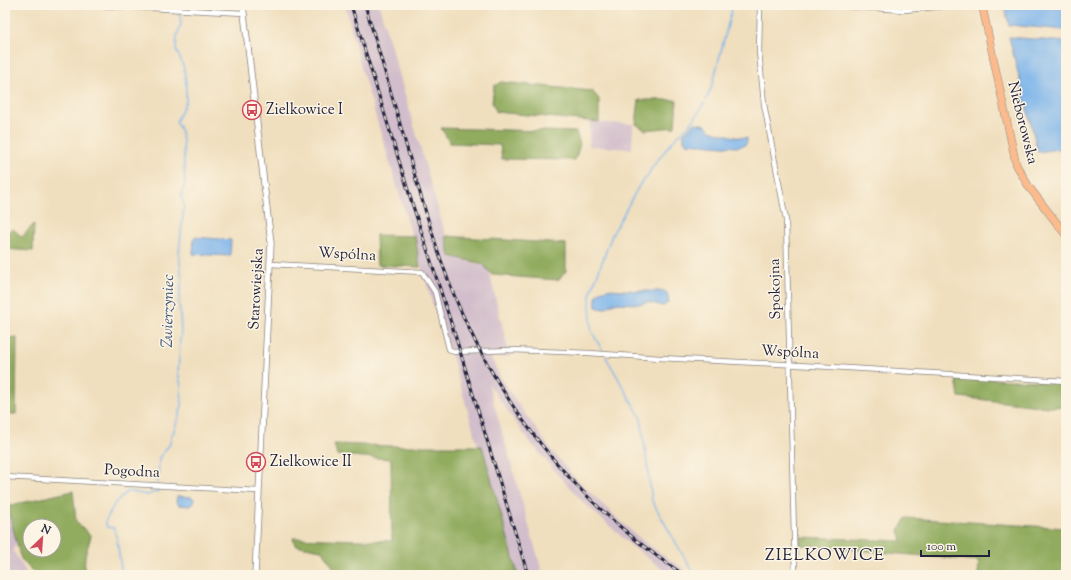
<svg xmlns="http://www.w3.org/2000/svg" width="1071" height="580" viewBox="0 0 1071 580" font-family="'Sorts Mill Goudy',serif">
	<rect width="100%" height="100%" fill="#fcf5e5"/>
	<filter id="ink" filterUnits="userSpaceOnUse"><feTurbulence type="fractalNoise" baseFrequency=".025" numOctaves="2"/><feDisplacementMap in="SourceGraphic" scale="8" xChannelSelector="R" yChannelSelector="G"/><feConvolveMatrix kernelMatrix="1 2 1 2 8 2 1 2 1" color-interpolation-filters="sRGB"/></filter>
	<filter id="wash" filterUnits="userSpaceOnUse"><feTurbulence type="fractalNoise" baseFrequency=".012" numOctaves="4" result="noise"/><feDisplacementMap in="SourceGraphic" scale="16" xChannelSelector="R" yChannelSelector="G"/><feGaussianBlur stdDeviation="0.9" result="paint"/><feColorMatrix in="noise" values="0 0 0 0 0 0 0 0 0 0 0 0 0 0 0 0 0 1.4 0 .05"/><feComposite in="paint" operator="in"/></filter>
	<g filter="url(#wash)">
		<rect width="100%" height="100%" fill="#f0dfbe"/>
		<g fill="#d1bdcb">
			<polygon points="345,5 379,5 452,257 488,267 510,357 490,356 501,378 516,401 552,451 574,477 618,519 643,541 692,575 669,574 633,547 584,503 559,476 523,433 488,383 543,575 516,575 452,357 432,302 362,71"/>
			<polygon points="590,122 633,124 632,149 589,146"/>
			<polygon points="5,504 11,519 19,533 13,551 28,575 5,575"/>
		</g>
		<g fill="#91ac5e" stroke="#5a674c" fill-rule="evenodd">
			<polygon points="501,82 592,91 599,99 599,122 496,112 492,102 494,86"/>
			<polygon points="639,100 677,100 675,127 645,130 636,124"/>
			<polygon points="441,128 576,132 580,144 575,160 502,159 500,145 450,143"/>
			<polygon points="34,224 33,251 5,249 5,233 13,229 22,237"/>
			<polygon points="376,235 415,236 420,267 377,265"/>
			<polygon points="446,236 566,244 566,271 558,280 492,275 483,264 450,256"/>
			<polygon points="5,337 17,338 16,414 5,414"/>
			<polygon points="956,378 1066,382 1066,407 1048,407 959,397"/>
			<polygon points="334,444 394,446 482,446 518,575 336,575 336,570 321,550 295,545 293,538 392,541 391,459 337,455"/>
			<path d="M 73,491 L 76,521 L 91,536 L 85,556 L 84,575 L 36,575 L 21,559 L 7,506 ZM 30,526 L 54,526 L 54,550 L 30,550 Z"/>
			<polygon points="906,518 1066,528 1066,575 978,575 979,561 800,545 800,537 902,541 899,530"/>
		</g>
		<g fill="#7bb4eb" stroke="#4e6b93">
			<polygon points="1004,5 1066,5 1066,30 1009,25"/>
			<polygon points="1009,37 1066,42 1066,148 1038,152"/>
			<polygon points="695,123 706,125 710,130 716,132 735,137 747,138 747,142 745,145 737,147 687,143 684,141 684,133"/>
			<polygon points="194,237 231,240 230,256 193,254"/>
			<path d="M 607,289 C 626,290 645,292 664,291 L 667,293 C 670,300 669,303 663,306 L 648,302 L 640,304 L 614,303 C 606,307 606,311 596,307 C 594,298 598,291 607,289 Z"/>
			<polygon points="177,496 192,497 194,499 194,503 191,506 179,505 176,502"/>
		</g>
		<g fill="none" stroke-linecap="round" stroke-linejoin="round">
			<g stroke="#7bb4eb" stroke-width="1.5">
				<polyline points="706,100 712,86 733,5"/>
				<polyline points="602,350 591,330 590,295 612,235 640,184 647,177 651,169 671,143 694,120 704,103"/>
				<polyline points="606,357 641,418 652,501 691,569 690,575"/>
				<polyline points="158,484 159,458 170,444 171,436 174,431 182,406 181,386 178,373 181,329 179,301 182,279 179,253 184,205 181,196 185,183 183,141 180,128 176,122 186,101 186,84 184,68 176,49 177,36 181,24 180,16 175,5"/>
				<polyline points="122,575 117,540 114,528 107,527 105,522 115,503 128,491 147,495 158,491 158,487"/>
			</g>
		</g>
	</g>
	<g filter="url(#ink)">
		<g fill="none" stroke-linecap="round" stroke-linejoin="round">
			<g stroke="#89807c" stroke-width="6">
				<g id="minor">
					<polyline points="95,5 244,13"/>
					<polyline points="760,5 759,51 764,104 786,220 795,575"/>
					<polyline points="828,5 904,10 957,5"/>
					<polyline points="271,264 422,272 435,292 449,349 454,352 512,350 589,353 660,358 781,364 1066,381"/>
					<polyline points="5,477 258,491"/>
				</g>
			</g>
			<g stroke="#89807c" stroke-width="7">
				<polyline id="tertiary" points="243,5 271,243 255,575"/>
			</g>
			<g stroke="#89807c" stroke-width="8">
				<polyline id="primary" points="982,5 1016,164 1029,187 1066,235"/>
			</g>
			<use href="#minor" stroke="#fff" stroke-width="4.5"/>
			<use href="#tertiary" stroke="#fff" stroke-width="5.5"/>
			<use href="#primary" stroke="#fbbb8d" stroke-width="7"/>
			<g stroke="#22223b" stroke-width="3">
				<g id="rail">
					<polyline points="351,5 412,203 456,338 528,575"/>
					<path d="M 365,5 C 383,64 400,124 417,183 C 431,229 444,276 465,320 C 512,423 588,512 684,575"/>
				</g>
			</g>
			<use href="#rail" stroke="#fcf5e5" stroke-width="1.5" stroke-dasharray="4.5" stroke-linecap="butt"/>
		</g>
	</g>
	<defs>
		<g id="bus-ring" transform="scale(1)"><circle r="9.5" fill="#fcf5e5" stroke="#d1495b" stroke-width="1.5"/><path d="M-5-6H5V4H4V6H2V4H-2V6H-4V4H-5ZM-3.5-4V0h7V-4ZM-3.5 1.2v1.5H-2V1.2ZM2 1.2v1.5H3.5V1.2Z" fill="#d1495b"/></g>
	</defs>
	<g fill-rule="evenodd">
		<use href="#bus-ring" x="252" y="110"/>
		<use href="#bus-ring" x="256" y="462"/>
	</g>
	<g text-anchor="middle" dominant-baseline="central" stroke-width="3" stroke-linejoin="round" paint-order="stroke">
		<g font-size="15" fill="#22223b" stroke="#fcf5e5" text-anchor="start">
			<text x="266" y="110">Zielkowice I</text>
			<text x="270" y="462">Zielkowice II</text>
		</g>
		<g font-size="15" fill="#22223b" stroke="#fcf5e5">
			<text transform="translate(1022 123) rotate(76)">Nieborowska</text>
			<text transform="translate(347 255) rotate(3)">Wspólna</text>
			<text transform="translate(257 289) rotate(-87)">Starowiejska</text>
			<text transform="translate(776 289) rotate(-91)">Spokojna</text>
			<text transform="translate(790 353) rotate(3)">Wspólna</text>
			<text transform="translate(132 472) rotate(3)">Pogodna</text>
		</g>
		<g font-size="16" font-style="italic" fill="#415579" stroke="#fcf5e5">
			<text transform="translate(169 311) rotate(-89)">Zwierzyniec</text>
		</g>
		<g font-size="17" letter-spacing="1" fill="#22223b" stroke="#fcf5e5">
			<text x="825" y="556">ZIELKOWICE</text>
		</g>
	</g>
	<rect width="1071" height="580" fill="none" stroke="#fcf5e5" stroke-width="20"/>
	<g transform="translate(42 538) rotate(25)"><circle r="19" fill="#fcf5e5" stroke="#a5a1a1"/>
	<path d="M0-3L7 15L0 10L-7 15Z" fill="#d1495b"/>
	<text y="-6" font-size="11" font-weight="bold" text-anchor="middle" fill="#22223b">N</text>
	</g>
	<path d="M921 550v6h68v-6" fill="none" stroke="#22223b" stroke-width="2"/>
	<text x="927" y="550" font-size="12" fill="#22223b" stroke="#fcf5e5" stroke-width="3" paint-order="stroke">100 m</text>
</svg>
